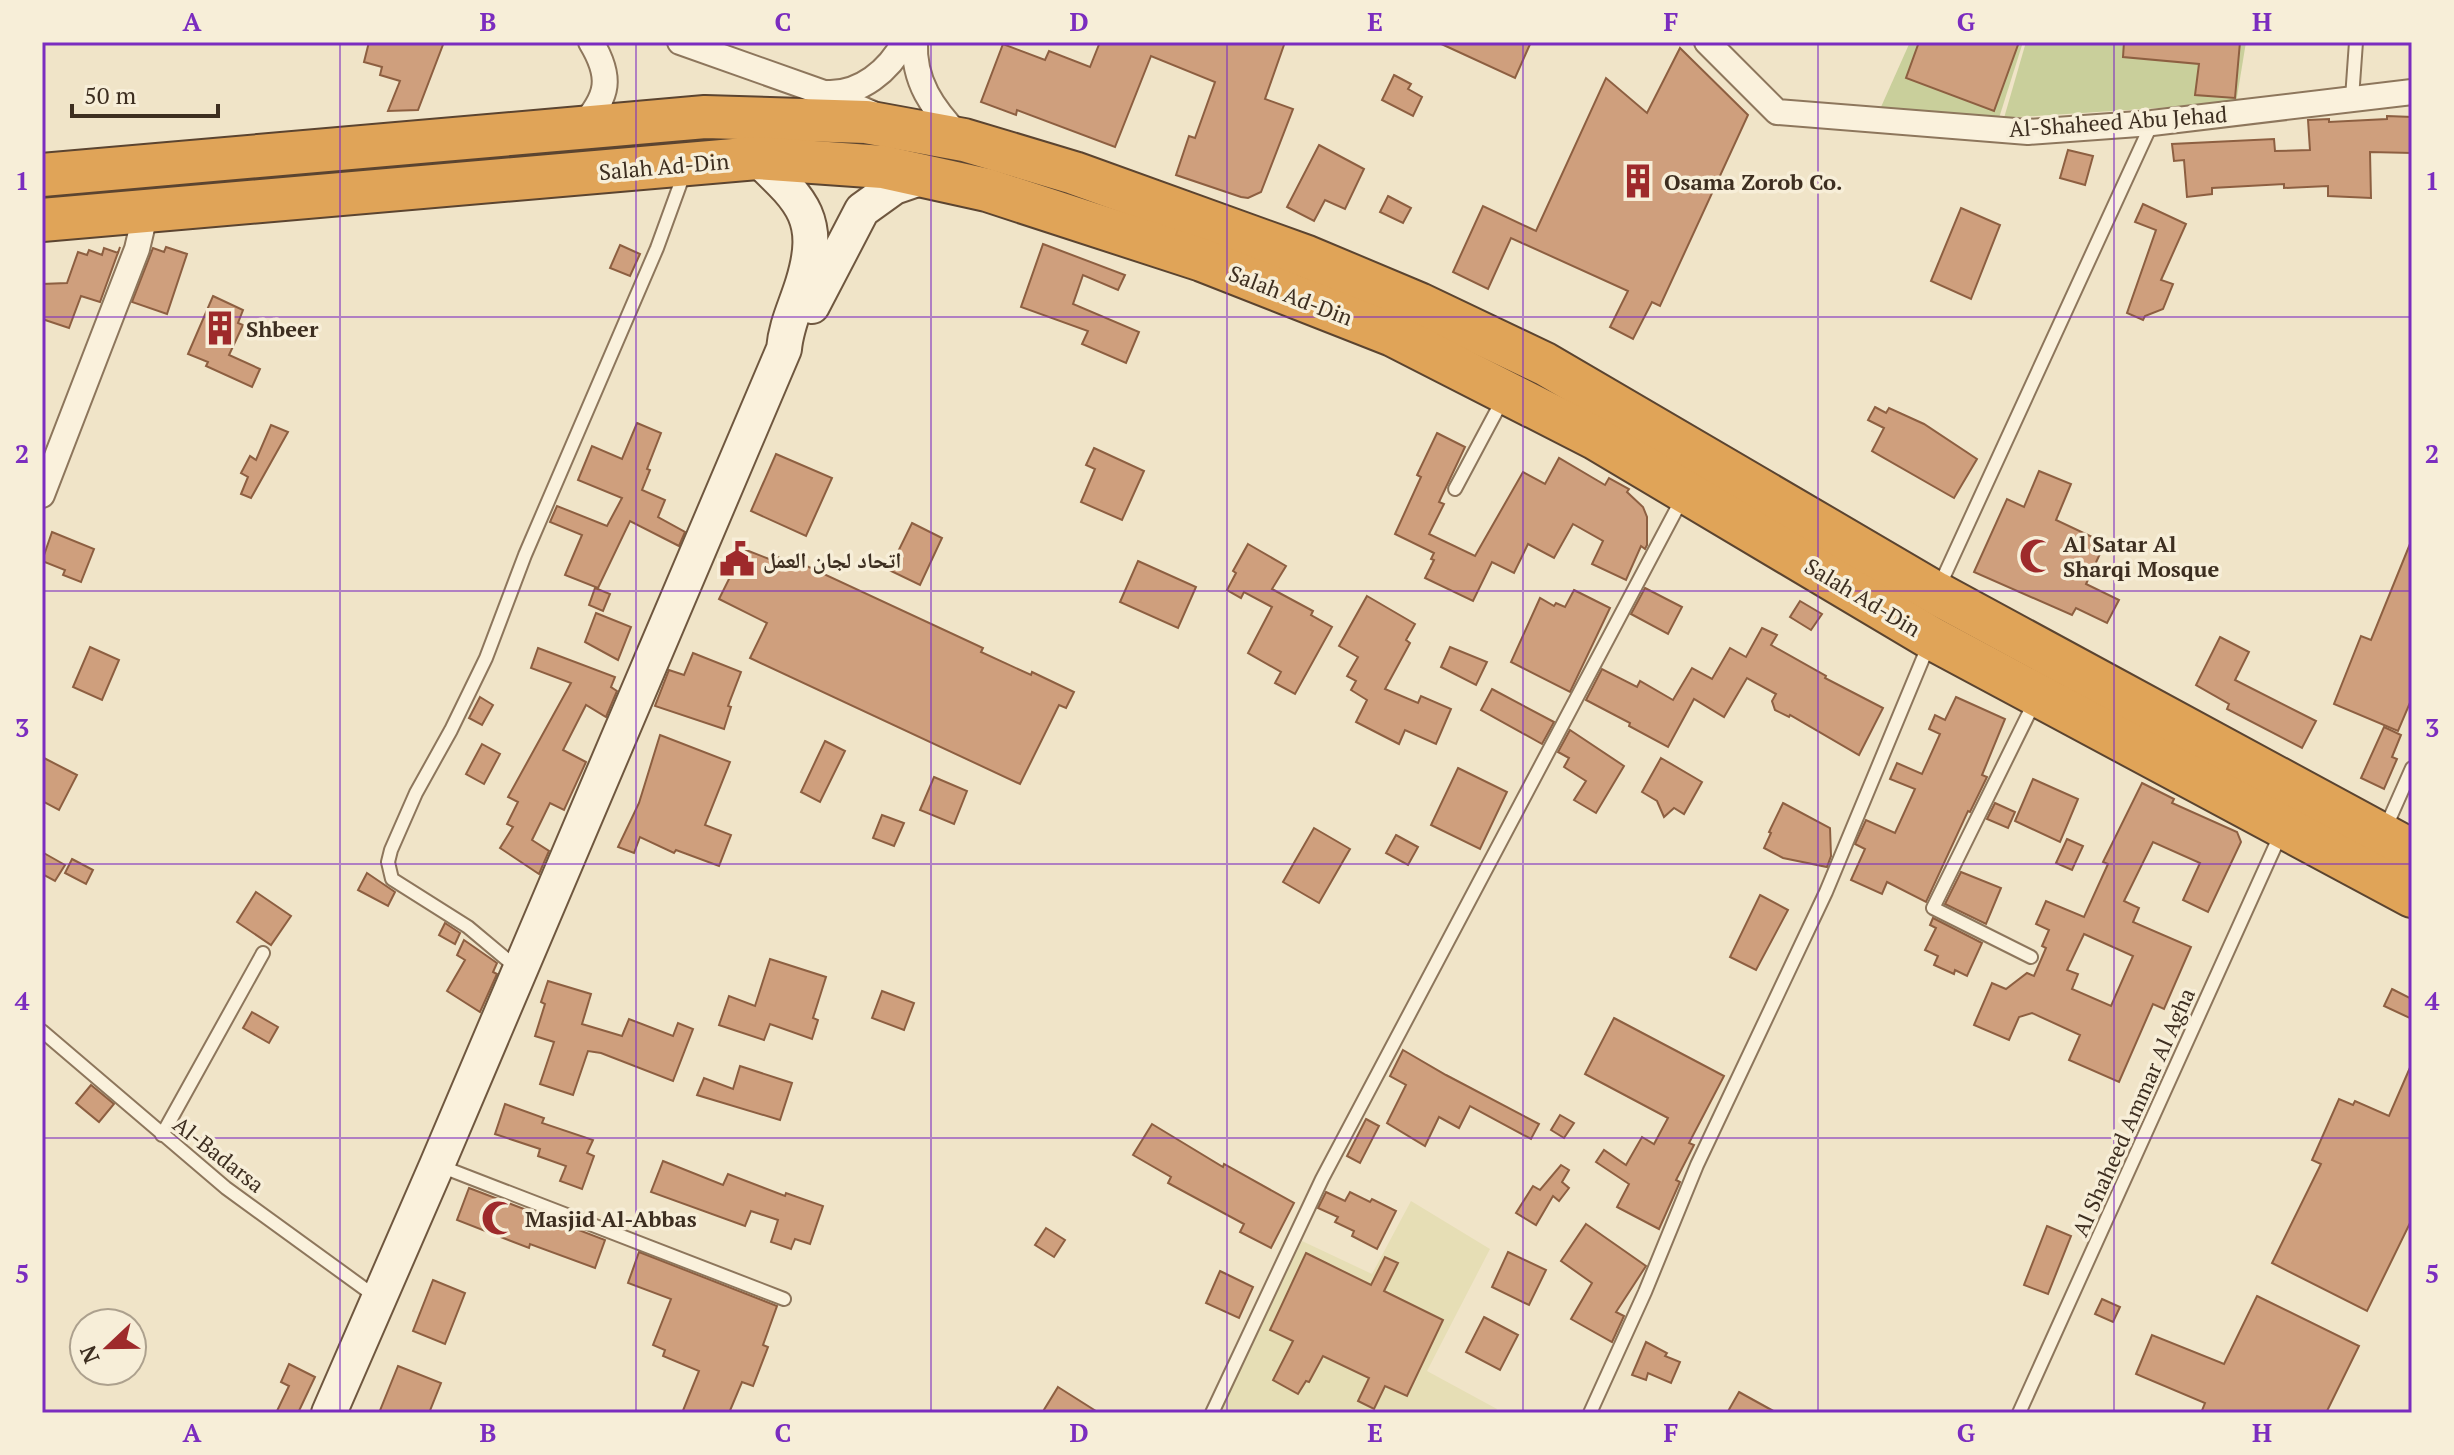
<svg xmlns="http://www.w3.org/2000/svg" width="2454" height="1455" viewBox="0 0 2454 1455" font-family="'PT Serif','Noto Naskh Arabic',serif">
	<rect width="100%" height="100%" fill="#f0e4c8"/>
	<polygon fill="#e6deb5" points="1411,1201 1490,1249 1427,1371 1497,1409 1495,1413 1219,1413 1302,1241 1372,1274"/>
	<g fill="#c9cf9b">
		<polygon points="1910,42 2023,42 1999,118 1881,107"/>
		<polygon points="2026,42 2246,42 2236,103 2004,118"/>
	</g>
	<g fill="#cf9f7d" stroke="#8d5f41" stroke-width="2" fill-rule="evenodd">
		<polygon points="369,42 444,42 418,110 388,111 400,81 380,75 382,67 364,62"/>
		<polygon points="1100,42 1285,42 1265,99 1293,109 1261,192 1248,198 1241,197 1176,175 1189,136 1195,138 1215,82 1151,56 1115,147 1017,110 1016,115 981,102 1003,44 1045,60 1049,51 1090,67"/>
		<polygon points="1437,42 1531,42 1515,78"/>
		<polygon points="1919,42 2019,42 1994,111 1906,78"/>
		<polygon points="2124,42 2240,42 2235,98 2195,95 2199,64 2123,57"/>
		<polygon points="1680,48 1748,115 1660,306 1652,302 1633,339 1610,327 1628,291 1511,238 1488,289 1453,272 1483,206 1536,231 1606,78 1647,113"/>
		<polygon points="1394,75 1411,84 1408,89 1422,97 1413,116 1382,100"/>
		<polygon points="2387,116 2412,117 2412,153 2370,152 2371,198 2328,196 2328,186 2284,188 2284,184 2212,188 2212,194 2187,197 2184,160 2174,161 2172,144 2274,139 2275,151 2310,150 2308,120 2329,119 2329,122 2387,119"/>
		<polygon points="1319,145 1364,169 1345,209 1325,200 1314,221 1287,207"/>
		<polygon points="2068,150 2093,156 2085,185 2060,178"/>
		<polygon points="1388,196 1411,208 1403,223 1380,212"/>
		<polygon points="2143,204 2186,224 2161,280 2173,284 2163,309 2145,316 2143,320 2127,313 2156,230 2135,222"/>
		<polygon points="1961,208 2000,225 1971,299 1931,281"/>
		<polygon points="1043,244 1125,275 1118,290 1083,275 1073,304 1139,332 1126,363 1082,344 1088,331 1021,307"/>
		<polygon points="620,245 640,254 630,276 610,268"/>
		<polygon points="120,247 100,302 81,296 69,328 42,319 42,284 67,283 78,252 87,255 89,250 102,255 104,248 118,253"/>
		<polygon points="166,247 187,254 167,314 132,302 153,248 164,252"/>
		<polygon points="213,296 243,310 238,323 243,325 229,355 260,369 252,387 206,366 208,362 188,354"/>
		<polygon points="1875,407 1886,413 1889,408 1924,424 1977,459 1954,498 1872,451 1884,428 1868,420"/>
		<polygon points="637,423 661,433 647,469 650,470 642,490 665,500 658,517 685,532 679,546 630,521 598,588 565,575 582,535 550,522 557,506 607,526 622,498 578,480 592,446 622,459"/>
		<polygon points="271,425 288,432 251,498 241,494 248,477 241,473 250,456 256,460"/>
		<polygon points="1437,433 1465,447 1439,502 1444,504 1429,534 1475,556 1523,472 1545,484 1559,458 1605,485 1609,478 1629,489 1627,492 1643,507 1647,517 1647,545 1645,549 1641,546 1626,580 1592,564 1603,541 1573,524 1554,558 1528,544 1514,573 1492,562 1473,601 1425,578 1434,560 1431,559 1434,553 1395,534 1421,477 1417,475"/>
		<polygon points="1094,448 1144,471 1122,520 1081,502 1095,469 1086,465"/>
		<polygon points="776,454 832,478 806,536 751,511"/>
		<polygon points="2039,471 2071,484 2056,520 2105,543 2086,584 2119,600 2107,623 2076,608 2072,615 1974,572 2007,499 2024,507"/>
		<polygon points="912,523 942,538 920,585 889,570"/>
		<polygon points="52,532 94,549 81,582 63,575 65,570 42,561"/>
		<polygon points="2412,539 2412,698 2398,731 2334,704 2361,636 2371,640"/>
		<polygon points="1248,544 1286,566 1272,589 1313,611 1311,615 1332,627 1295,694 1275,683 1281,672 1248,653 1272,607 1244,592 1241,598 1227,590 1236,573 1233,571"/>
		<polygon points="736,546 769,559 772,554 794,565 796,561 983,648 981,652 1031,675 1032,672 1074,692 1066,708 1059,705 1020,784 750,658 767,623 719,599 736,565 730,562"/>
		<polygon points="1138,561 1196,587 1178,628 1120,602"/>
		<polygon points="595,588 610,594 603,611 589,605"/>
		<polygon points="1645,588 1682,607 1668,634 1631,614"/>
		<polygon points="1574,590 1610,608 1570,692 1511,662 1540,598 1554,606 1556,603 1565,607"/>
		<polygon points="1367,596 1415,624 1406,640 1410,643 1385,689 1418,703 1421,696 1451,709 1436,744 1405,730 1399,744 1356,722 1367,700 1351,690 1356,681 1347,676 1358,657 1339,646"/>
		<polygon points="1800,601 1822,614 1811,630 1790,617"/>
		<polygon points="596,613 631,627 618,660 585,642"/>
		<polygon points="1762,628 1777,635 1771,645 1826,676 1825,678 1883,708 1859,755 1790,715 1789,717 1775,710 1772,701 1776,694 1747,678 1724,717 1694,699 1668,747 1629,726 1630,723 1586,700 1602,669 1637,687 1640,681 1673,700 1692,668 1712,679 1730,648 1746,657"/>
		<polygon points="2220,637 2249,652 2235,680 2316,721 2302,748 2227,709 2229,704 2196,685"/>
		<polygon points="90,647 119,660 102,700 73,687"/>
		<polygon points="1450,647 1487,662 1476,685 1441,667"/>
		<polygon points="538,648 615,677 611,687 617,691 606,717 586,705 563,750 586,762 564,810 550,803 532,840 549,851 539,874 500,848 513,827 507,824 518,802 508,797 571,683 531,668"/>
		<polygon points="693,653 741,672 728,706 731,707 724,729 655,706 669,670 684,675"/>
		<polygon points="1492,689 1554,722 1542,744 1481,710"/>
		<polygon points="480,697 493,705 482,725 469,718"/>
		<polygon points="1956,697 2005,719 1982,775 1987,777 1970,812 1968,811 1926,902 1887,882 1882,894 1851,880 1865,849 1855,844 1866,820 1895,833 1915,789 1890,779 1897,763 1922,774 1940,734 1929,729 1935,715 1945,720"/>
		<polygon points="2384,727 2401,735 2392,757 2397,759 2384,789 2361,778"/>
		<polygon points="1570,730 1624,766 1596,813 1574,800 1586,781 1564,767 1569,758 1558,752"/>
		<polygon points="660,735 730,762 705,825 731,835 719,866 676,850 674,853 640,837 634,853 618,847 639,803"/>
		<polygon points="825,741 845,751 820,802 801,792"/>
		<polygon points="482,744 500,754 484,784 466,774"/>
		<polygon points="42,757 77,775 59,810 42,801"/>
		<polygon points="1661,758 1702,782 1684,814 1674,808 1664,817 1657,801 1642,792"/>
		<polygon points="1458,768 1507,792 1480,849 1431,825"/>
		<polygon points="934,777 967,791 954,824 920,810"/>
		<polygon points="2033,779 2078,799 2060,842 2015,821"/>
		<path d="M 2142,783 L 2174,799 L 2172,803 L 2237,832 L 2241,842 L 2208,912 L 2183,900 L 2200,863 L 2153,842 L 2124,901 L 2139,908 L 2133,922 L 2191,947 L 2164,1009 L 2153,1004 L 2119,1082 L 2069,1060 L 2080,1035 L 2032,1013 L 2019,1017 L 2009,1040 L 1974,1025 L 1992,983 L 2006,989 L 2027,973 L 2034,976 L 2046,948 L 2042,946 L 2049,930 L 2036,924 L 2046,901 L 2084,917 L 2108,864 L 2103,862 ZM 2084,934 L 2133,956 L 2111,1006 L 2072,989 L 2078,974 L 2067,970 Z"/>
		<polygon points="1783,803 1830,828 1831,856 1827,867 1783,858 1764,848 1771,833 1769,832"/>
		<polygon points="1995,803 2015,812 2008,828 1987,819"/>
		<polygon points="882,815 904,823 894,846 873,838"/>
		<polygon points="1314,828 1350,849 1319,903 1283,882"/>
		<polygon points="1396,835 1418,847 1408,865 1386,853"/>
		<polygon points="2067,839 2083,846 2072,870 2056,863"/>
		<polygon points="42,852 65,865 55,881 42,874"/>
		<polygon points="72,859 93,870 86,884 65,873"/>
		<polygon points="1961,872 2001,888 1986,924 1945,904"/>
		<polygon points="367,873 395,892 388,906 358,890"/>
		<polygon points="256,892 291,916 271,945 237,922"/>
		<polygon points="1760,895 1788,910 1756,970 1730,957"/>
		<polygon points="1933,918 1982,943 1967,976 1955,970 1954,974 1934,965 1938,956 1925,950 1936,928 1930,925"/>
		<polygon points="445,923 460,933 455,944 439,935"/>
		<polygon points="464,940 497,963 493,972 497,974 480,1012 447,991 465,960 457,955"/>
		<polygon points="770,959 826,977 813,1018 818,1020 812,1039 770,1024 764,1040 719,1025 729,996 755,1006"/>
		<polygon points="548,981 591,994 582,1024 622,1036 629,1019 673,1036 678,1023 693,1029 673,1081 601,1053 588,1051 573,1095 540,1084 554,1042 535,1036 545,1004 541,1002"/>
		<polygon points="2392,989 2412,999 2412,1019 2384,1006"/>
		<polygon points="882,991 914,1003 904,1030 872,1018"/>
		<polygon points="252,1012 278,1027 269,1043 243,1028"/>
		<polygon points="1614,1018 1724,1076 1689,1143 1694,1145 1676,1180 1680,1182 1659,1229 1617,1207 1629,1184 1596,1162 1604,1150 1626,1165 1642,1137 1654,1144 1668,1118 1585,1074"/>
		<polygon points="1403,1050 1446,1075 1539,1124 1531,1139 1470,1106 1459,1128 1439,1117 1425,1146 1387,1123 1406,1085 1390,1076"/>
		<polygon points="2412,1063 2412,1219 2367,1311 2272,1263 2321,1164 2312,1160 2339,1099 2353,1105 2355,1101 2389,1116"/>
		<polygon points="740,1066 792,1083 780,1120 697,1095 704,1078 733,1089"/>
		<polygon points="91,1085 114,1104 99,1122 76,1103"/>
		<polygon points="505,1104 544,1118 542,1123 593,1140 587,1153 594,1156 582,1189 560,1181 566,1166 538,1156 540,1149 495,1134"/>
		<polygon points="1560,1115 1574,1123 1564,1138 1551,1130"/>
		<polygon points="1366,1119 1379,1126 1360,1163 1347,1156"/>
		<polygon points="1152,1124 1223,1167 1224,1164 1294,1203 1271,1248 1240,1232 1244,1224 1168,1183 1171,1177 1133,1155"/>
		<polygon points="663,1161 723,1185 728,1174 785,1196 786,1193 823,1206 810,1244 795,1239 791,1249 771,1242 778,1220 751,1211 745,1226 651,1192"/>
		<polygon points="1561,1165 1569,1170 1562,1182 1569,1188 1559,1201 1553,1196 1536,1225 1516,1213 1533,1186 1540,1190"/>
		<polygon points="469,1188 605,1240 595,1268 530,1244 529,1248 457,1220"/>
		<polygon points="1326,1192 1345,1201 1350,1192 1370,1202 1372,1199 1396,1211 1377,1249 1352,1236 1354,1231 1335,1222 1338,1217 1318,1208"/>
		<polygon points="1586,1224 1646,1266 1616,1312 1624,1316 1612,1342 1571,1319 1592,1283 1561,1261"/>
		<polygon points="2047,1226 2071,1236 2048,1294 2024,1285"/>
		<polygon points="1046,1228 1065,1240 1054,1257 1035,1245"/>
		<polygon points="639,1252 777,1306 763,1345 768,1347 753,1386 742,1382 729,1413 682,1413 699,1371 663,1356 665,1350 653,1345 671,1299 628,1283"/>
		<polygon points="1508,1252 1546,1270 1529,1305 1492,1287"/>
		<polygon points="1306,1253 1371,1285 1385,1257 1398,1263 1384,1291 1443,1320 1407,1396 1385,1386 1374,1409 1358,1401 1369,1378 1323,1356 1309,1382 1306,1381 1298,1394 1273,1380 1293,1341 1270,1330"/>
		<polygon points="1220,1271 1253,1287 1239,1318 1206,1303"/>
		<polygon points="433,1280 465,1293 445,1344 413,1331"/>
		<polygon points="2257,1296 2359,1346 2326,1413 2201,1413 2205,1403 2136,1374 2152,1335 2224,1364"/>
		<polygon points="2102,1299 2120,1307 2113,1322 2095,1314"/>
		<polygon points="1484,1317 1518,1335 1500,1370 1466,1352"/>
		<polygon points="1646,1342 1667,1353 1665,1356 1680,1362 1671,1383 1648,1373 1646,1380 1632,1375"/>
		<polygon points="289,1364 315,1377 298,1413 276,1413 289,1386 281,1382"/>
		<polygon points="398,1366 441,1383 429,1413 379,1413"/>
		<polygon points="1058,1387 1099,1413 1042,1413"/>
		<polygon points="1739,1392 1777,1413 1727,1413"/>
	</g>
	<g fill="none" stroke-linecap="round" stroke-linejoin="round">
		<g stroke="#8d765c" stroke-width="16">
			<g id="lane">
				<polyline points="2352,98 2356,42"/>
				<polyline points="1455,489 1503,399"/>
				<polyline points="1939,587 2152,123"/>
				<polyline points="2385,829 2412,768"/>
				<polyline points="2031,957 1933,908 2035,701"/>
				<polyline points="517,968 468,927 392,879 388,862 391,850 416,793 451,730 486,658 525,555 657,248 685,171"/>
				<polyline points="42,1031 226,1188 376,1297"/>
				<polyline points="162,1135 263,953"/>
				<polyline points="440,1166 784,1299"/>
				<polyline points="1212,1413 1322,1179 1683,497"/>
				<polyline points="1590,1413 1645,1292 1697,1165 1826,892 1929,644"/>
				<polyline points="2019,1413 2282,831"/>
			</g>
		</g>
		<g stroke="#8d765c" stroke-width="28">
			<g id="street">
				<polyline points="680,42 824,93 871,113"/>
				<path d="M 915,42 C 913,81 933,109 959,136"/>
				<polyline points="1707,42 1777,112 2028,132 2152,123 2412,92"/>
				<path d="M 828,93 C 860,94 889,71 904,42"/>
				<path d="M 582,126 C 609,96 612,77 591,42"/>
				<polyline points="42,495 137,249 146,211"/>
			</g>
		</g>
		<g stroke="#6f573f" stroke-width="38">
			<g id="secondary">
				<polyline points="812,306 862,210 894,187 926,176"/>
				<path d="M 329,1413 L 437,1165 L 784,349 C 786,325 796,306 803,283 C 823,218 801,200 757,158"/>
			</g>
		</g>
		<g stroke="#5b4430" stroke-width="46">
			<g id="highway">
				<polyline points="42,175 705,117 866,122 964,140 1074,173 1307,257 1419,304 1545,364 1936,593 2412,851"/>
				<polyline points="42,220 757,158 883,167 987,190 1202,260 1393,335 1595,438 1931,638 2412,896"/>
			</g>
		</g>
		<use href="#lane" stroke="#faf1dc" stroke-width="12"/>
		<use href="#street" stroke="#faf1dc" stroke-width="24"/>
		<use href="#secondary" stroke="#faf1dc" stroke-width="34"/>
		<use href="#highway" stroke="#e0a458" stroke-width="42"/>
	</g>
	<path fill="none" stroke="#7b2cbf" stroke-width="2" stroke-opacity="0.55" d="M 340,42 L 340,1413M 636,42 L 636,1413M 931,42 L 931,1413M 1227,42 L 1227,1413M 1523,42 L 1523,1413M 1818,42 L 1818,1413M 2114,42 L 2114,1413M 42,317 L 2412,317M 42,591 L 2412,591M 42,864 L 2412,864M 42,1138 L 2412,1138"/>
	<defs>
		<g id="building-bare" transform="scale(2.76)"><path d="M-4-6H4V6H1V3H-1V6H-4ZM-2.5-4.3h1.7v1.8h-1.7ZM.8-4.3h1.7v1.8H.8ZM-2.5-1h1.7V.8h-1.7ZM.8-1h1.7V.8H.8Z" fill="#9e2a2b" stroke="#f7eed8" stroke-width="2.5" paint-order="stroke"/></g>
		<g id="mosque-bare" transform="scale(2.76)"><path d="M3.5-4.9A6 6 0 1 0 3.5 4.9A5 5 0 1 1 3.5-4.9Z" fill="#9e2a2b" stroke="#f7eed8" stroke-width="2.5" paint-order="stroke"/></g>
		<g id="civic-bare" transform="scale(2.76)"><path d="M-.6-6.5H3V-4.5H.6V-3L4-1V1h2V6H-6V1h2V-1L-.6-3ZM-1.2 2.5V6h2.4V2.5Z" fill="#9e2a2b" stroke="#f7eed8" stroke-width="2.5" paint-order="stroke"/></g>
	</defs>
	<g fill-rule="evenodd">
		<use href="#building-bare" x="1638" y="181"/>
		<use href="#building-bare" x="220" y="328"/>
		<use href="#mosque-bare" x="2037" y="556"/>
		<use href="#civic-bare" x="737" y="559"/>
		<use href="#mosque-bare" x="499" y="1218"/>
	</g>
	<g text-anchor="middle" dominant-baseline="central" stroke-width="7" stroke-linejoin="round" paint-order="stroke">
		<g font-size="22" fill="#3d2e20" stroke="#f7eed8">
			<text transform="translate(2118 121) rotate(-4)">Al-Shaheed Abu Jehad</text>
			<text transform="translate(664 166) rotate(-5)">Salah Ad-Din</text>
			<text transform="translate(1291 295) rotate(21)">Salah Ad-Din</text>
			<text transform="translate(1863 597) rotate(31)">Salah Ad-Din</text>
			<text transform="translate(2133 1112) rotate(-66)">Al Shaheed Ammar Al Agha</text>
			<text transform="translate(219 1154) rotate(38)">Al-Badarsa</text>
		</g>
		<g font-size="22" font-weight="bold" fill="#3d2e20" stroke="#f7eed8" text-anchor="start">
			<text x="1664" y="181">Osama Zorob Co.</text>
			<text x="246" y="328">Shbeer</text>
			<text x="2063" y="543">Al Satar Al<tspan x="2063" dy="25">Sharqi Mosque</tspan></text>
			<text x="763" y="559">اتحاد لجان العمل</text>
			<text x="525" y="1218">Masjid Al-Abbas</text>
		</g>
	</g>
	<rect width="2454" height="1455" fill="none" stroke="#f7eed8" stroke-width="88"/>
	<g transform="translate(108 1347) rotate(248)"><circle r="38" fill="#f7eed8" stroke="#ada18e" stroke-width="2"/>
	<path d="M0-6L14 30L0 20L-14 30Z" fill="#9e2a2b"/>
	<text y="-12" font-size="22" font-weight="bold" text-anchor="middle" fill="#3d2e20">N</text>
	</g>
	<path d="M72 104v12h146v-12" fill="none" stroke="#3d2e20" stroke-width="4"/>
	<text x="84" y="104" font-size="24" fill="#3d2e20" stroke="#f7eed8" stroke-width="6" paint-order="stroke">50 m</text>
	<rect x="44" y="44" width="2366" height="1367" fill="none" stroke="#7b2cbf" stroke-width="3"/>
	<g font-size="26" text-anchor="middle" font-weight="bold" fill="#7b2cbf">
		<text x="192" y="31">A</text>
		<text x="488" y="31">B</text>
		<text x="783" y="31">C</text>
		<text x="1079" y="31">D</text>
		<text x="1375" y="31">E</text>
		<text x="1671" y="31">F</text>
		<text x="1966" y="31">G</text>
		<text x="2262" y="31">H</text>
		<text x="22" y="190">1</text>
		<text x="2432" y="190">1</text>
		<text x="22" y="463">2</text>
		<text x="2432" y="463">2</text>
		<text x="22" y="737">3</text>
		<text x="2432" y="737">3</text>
		<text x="22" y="1010">4</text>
		<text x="2432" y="1010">4</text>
		<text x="22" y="1283">5</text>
		<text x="2432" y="1283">5</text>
		<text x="192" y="1442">A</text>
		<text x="488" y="1442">B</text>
		<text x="783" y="1442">C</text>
		<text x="1079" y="1442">D</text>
		<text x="1375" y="1442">E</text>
		<text x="1671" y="1442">F</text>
		<text x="1966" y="1442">G</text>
		<text x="2262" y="1442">H</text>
	</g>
</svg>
